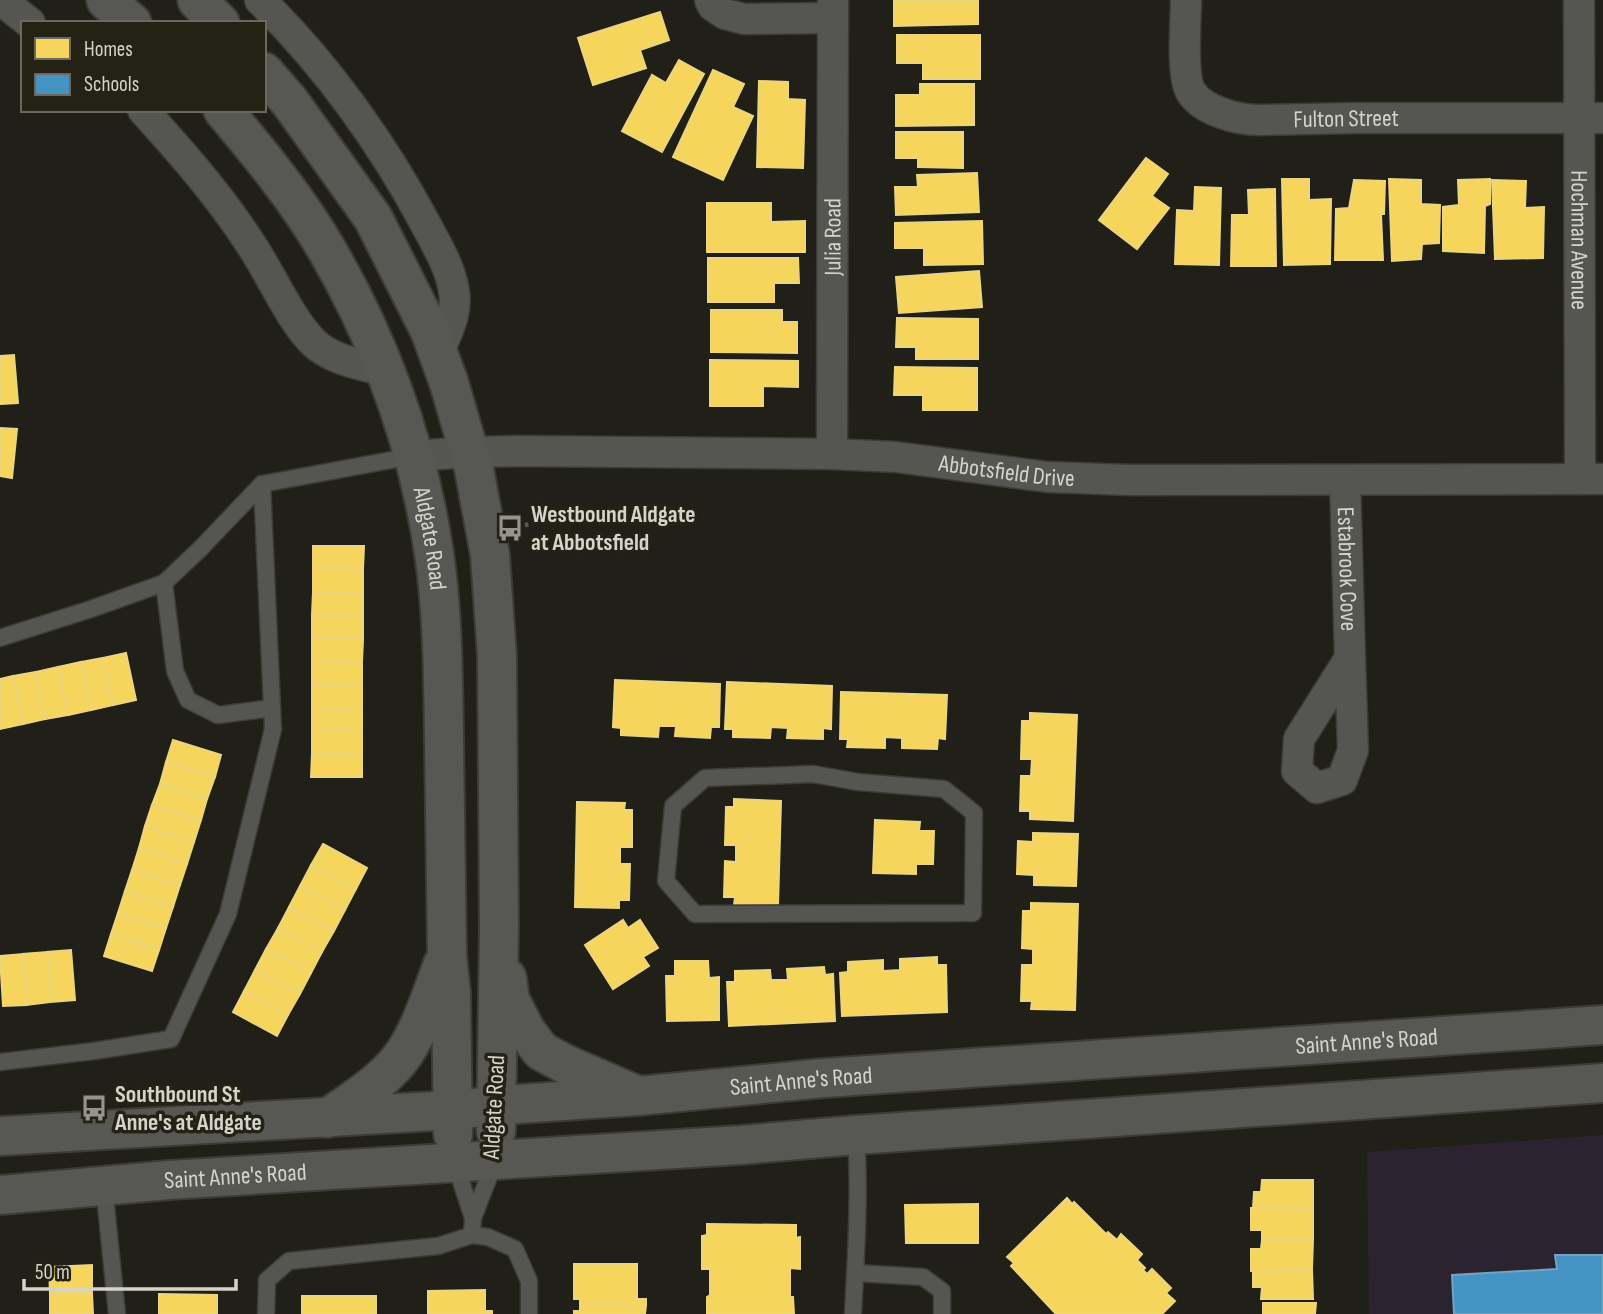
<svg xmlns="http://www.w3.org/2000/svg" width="1603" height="1314" viewBox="0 0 1603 1314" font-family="'Sofia Sans Condensed',sans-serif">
	<rect width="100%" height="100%" fill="#201f18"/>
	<polygon fill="#2b2430" points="1603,1135 1603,1314 1369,1314 1367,1152"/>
	<g fill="#f6d55c" stroke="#ecd57d" stroke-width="2">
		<polygon points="894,0 978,0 978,24 894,26"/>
		<polygon points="660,12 669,40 640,50 646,68 593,85 578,38"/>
		<polygon points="897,35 980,35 980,79 923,79 923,63 897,63"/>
		<polygon points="679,60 704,74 662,152 622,131 652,75 666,83"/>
		<polygon points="713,70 744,84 733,107 753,116 723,180 673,157"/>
		<polygon points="759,81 788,82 788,99 805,100 803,168 757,167"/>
		<polygon points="920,84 974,84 974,125 896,126 896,95 920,95"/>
		<polygon points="896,132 963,132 963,168 918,167 918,158 896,158"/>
		<polygon points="1146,158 1168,174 1152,196 1169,208 1137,249 1099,220"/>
		<polygon points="977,173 979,212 896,215 895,187 918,187 917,175"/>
		<polygon points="1282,179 1309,179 1309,200 1331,199 1330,264 1284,265"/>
		<polygon points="1389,179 1421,180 1421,204 1440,205 1439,243 1422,244 1421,259 1392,261"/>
		<polygon points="1490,179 1490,204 1485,206 1484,253 1443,251 1443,207 1459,205 1458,180"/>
		<polygon points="1354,180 1385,181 1384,214 1381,214 1383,260 1335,260 1336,209 1349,208"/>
		<polygon points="1492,180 1526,181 1525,208 1544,207 1543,258 1495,259"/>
		<polygon points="1195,187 1221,188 1219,265 1175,264 1177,210 1194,211"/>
		<polygon points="1275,189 1276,266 1231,266 1232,215 1249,215 1248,190"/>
		<polygon points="707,203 771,203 771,222 805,221 805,252 707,252"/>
		<polygon points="982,221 983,264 924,265 924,248 895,248 895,223"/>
		<polygon points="708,258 798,258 799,283 774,283 774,302 708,302"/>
		<polygon points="979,271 982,307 899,313 896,277"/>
		<polygon points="711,310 782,310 782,322 797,322 797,353 711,352"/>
		<polygon points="897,318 978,319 978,359 916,359 916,347 896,347"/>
		<polygon points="14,355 18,403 0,404 0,356"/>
		<polygon points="710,360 798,361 798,387 763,386 763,406 710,406"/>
		<polygon points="895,367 977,368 977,410 923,410 923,395 894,395"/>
		<polygon points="0,428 17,429 12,478 0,476"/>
		<polygon points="313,546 364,546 363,569 313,569"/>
		<rect x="313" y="569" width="50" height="23"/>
		<polygon points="313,592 363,592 363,615 312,615"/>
		<polygon points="312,615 363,615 363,639 312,638"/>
		<polygon points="312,638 363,639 362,662 312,661"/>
		<polygon points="126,653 136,700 113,705 103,658"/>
		<polygon points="103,658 113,705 91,710 81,662"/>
		<polygon points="312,661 362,662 362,685 312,685"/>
		<polygon points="81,662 91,710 68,715 58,667"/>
		<polygon points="58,667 68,715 45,719 36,672"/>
		<polygon points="36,672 45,719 23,724 13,676"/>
		<polygon points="13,676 23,724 0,729 0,679"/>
		<polygon points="615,680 720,684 719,727 711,727 710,738 675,736 676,726 659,726 658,737 621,735 621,728 613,727"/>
		<polygon points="727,682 832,686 831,729 823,728 823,739 787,738 788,728 771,727 770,738 733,737 733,729 725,729"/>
		<rect x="312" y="685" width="50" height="23"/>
		<polygon points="841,692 947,695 945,739 938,738 937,749 902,748 902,738 885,737 885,748 847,747 848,739 840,739"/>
		<rect x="312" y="708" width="50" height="23"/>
		<polygon points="1030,713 1077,715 1073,821 1030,819 1030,811 1020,811 1021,776 1031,776 1032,759 1021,759 1022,721 1030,721"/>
		<rect x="312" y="731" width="50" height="23"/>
		<polygon points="173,740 221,755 215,777 166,762"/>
		<polygon points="312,754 362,754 362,777 311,777"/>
		<polygon points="166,762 215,777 207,799 160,784"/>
		<polygon points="160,784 207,799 201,820 152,805"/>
		<polygon points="734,799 781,801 778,906 734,905 735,897 724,897 725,861 736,862 736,845 725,845 726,807 734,807"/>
		<polygon points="577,802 625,803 624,810 632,810 632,847 620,847 620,864 630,864 629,900 619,900 619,908 575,907"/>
		<polygon points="152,805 201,820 194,842 145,826"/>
		<polygon points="875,820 920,822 919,831 934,831 933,864 916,864 916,874 873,873"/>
		<polygon points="145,826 194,842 187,864 139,848"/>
		<polygon points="1033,833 1078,834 1076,886 1034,885 1034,875 1017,874 1018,841 1033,842"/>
		<polygon points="323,844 367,868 356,889 311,865"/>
		<polygon points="139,848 187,864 180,885 132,870"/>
		<polygon points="311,865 356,889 345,910 300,886"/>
		<polygon points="132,870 180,885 173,907 125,891"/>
		<polygon points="300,886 345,910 334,931 289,907"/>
		<polygon points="125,891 173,907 166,928 118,913"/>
		<polygon points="1031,903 1078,904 1075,1010 1031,1009 1032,1001 1021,1001 1022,965 1033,965 1033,949 1022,948 1023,911 1031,911"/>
		<polygon points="289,907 334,931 322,952 278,928"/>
		<polygon points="118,913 166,928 159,950 111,934"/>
		<polygon points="623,920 628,928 640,920 658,948 643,957 649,966 613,989 585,945"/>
		<polygon points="278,928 322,952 311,973 266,949"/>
		<polygon points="111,934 159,950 152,971 104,956"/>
		<polygon points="266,949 311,973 300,994 255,970"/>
		<polygon points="71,950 75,1000 51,1002 47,952"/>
		<polygon points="47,952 51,1002 27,1005 23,954"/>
		<polygon points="23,954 27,1005 3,1006 0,956"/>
		<polygon points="937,957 937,965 946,965 947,1012 842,1016 840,973 848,972 848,962 883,960 883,971 900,970 900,959"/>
		<polygon points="675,961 708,961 709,978 719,977 719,1020 667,1021 666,976 675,976"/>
		<polygon points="824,967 825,975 833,974 835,1021 729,1026 727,982 735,982 735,971 770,970 771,980 788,980 787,969"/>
		<polygon points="255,970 300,994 288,1015 244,991"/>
		<polygon points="244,991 288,1015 277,1036 233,1012"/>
		<polygon points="1262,1180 1313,1180 1313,1210 1253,1208 1254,1192 1261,1192"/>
		<polygon points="1067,1198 1072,1204 1074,1202 1106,1234 1108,1232 1117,1240 1121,1234 1142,1254 1137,1260 1145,1268 1143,1270 1147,1274 1152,1269 1171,1288 1166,1293 1175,1301 1162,1314 1056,1314 1011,1266 1014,1263 1007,1257"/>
		<polygon points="978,1204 978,1243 906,1243 905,1205"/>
		<polygon points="1251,1208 1313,1210 1313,1239 1262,1240 1262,1230 1251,1230"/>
		<polygon points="707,1224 796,1225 796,1238 800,1237 800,1269 790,1268 790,1297 793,1297 794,1314 707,1314 707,1297 710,1295 710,1269 702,1269 702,1236 707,1235"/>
		<polygon points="1313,1239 1312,1269 1251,1271 1251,1249 1261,1249 1262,1240"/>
		<polygon points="574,1264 637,1264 637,1299 646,1299 646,1305 580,1305 580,1299 574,1299"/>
		<polygon points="92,1265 92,1293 50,1294 49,1267"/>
		<polygon points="1312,1269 1313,1299 1261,1299 1262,1287 1253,1287 1253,1271"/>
		<polygon points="485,1290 485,1311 492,1311 492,1314 428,1314 428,1291"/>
		<polygon points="92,1293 93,1314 50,1314 50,1294"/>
		<polygon points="159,1294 217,1295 217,1314 159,1314"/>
		<rect x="302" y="1296" width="74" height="18"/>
		<polygon points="1263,1303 1316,1303 1315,1314 1263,1314"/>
		<polygon points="580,1305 646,1305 645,1314 574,1314 574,1311 580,1311"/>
	</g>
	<polygon fill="#4393c3" stroke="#6fa6c5" stroke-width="2" points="1555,1255 1603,1255 1603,1314 1454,1314 1452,1275 1557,1269"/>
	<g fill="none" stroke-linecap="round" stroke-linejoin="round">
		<g stroke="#3c3b35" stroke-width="19">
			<g id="lane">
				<polyline points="164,583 175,671 188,700 218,715 272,708"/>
				<polyline points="0,638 91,609 164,583 200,549 262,484 413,456"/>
				<polygon points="813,774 858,782 944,789 974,813 973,913 695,914 666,881 673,806 705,778"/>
				<polyline points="0,1062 94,1051 171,1039 228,914 273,729 262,484"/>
				<polyline points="455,1163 473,1218"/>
				<polyline points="104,1186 117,1314"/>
				<polyline points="472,1235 473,1218 495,1161"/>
				<polyline points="856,1273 923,1277 942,1291 942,1314"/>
				<polyline points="266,1314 267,1280 289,1261 438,1246 472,1235 488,1237 515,1249 529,1281 529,1314"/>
				<path d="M 853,1314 C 856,1254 860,1195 856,1135"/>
			</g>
		</g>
		<g stroke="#3c3b35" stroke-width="33">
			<g id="street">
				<polyline points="1,0 30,23"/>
				<path d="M 260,0 C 325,63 383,144 425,223 C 436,244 451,268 454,292 C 458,313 446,334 438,354"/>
				<polyline points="710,0 713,6 725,14 744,19 833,18"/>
				<path id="s1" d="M 1186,0 C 1186,21 1181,76 1191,92 C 1203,111 1238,120 1259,120 L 1356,118 L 1603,118"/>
				<path id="s2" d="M 1579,0 L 1580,479"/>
				<path d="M 143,110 C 181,152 219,195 250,243 C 270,272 289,318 313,342 C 331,360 362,365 386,371"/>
				<path id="s3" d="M 832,454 L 833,0"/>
				<path id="s4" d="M 413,456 L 469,452 L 517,451 L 832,454 L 896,457 L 1047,477 L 1131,480 L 1603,479"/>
				<path id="s5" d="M 1345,480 L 1350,658 L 1299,739 L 1297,771 L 1317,788 L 1342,780 L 1353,750 L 1350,658"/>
			</g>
		</g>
		<g stroke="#3c3b35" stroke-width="42">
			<g id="secondary">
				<polyline points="106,0 132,23"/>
				<polyline points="197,0 220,23"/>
				<polyline points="264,72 290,102 373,218 430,331 449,383 474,469 490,555 497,656 499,927 496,1131"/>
				<path id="s6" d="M 223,110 C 260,154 298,200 327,250 C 381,343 418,447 434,553 C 443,614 443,677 444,738 C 445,810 446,883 447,955 L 451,993 L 453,1134"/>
				<polyline points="507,978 510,1000 526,1031 541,1051 565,1064 634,1094"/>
				<path d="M 328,1118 C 353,1100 381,1083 400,1059 C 419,1035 432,993 443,964"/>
				<path id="s7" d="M 0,1136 L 452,1110 L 518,1104 L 638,1096 L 824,1078 L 1603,1025"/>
				<path id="s8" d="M 0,1195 L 169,1180 L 741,1145 L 856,1135 L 1603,1083"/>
			</g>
		</g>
		<polyline stroke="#565653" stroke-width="4.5" stroke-dasharray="3.5 3.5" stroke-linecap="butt" points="518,526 532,524"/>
		<use href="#lane" stroke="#555652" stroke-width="16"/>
		<use href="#street" stroke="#555652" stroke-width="30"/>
		<use href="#secondary" stroke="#575754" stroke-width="38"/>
	</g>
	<defs>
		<g id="bus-bare" transform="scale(2.1)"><path d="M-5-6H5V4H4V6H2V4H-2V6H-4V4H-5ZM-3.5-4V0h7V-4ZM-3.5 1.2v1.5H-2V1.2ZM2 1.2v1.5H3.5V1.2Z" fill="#96958c" stroke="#242214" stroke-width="2.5" paint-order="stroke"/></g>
	</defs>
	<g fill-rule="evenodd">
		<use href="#bus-bare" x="510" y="528"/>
		<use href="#bus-bare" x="94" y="1108"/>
	</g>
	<g text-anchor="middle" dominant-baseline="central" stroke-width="7" stroke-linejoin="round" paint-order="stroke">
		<g font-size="24" fill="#d5d4cb" stroke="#242214">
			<text stroke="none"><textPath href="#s1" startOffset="256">Fulton Street</textPath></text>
			<text stroke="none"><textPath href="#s3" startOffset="217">Julia Road</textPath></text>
			<text stroke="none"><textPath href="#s2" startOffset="240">Hochman Avenue</textPath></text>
			<text stroke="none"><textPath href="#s4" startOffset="595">Abbotsfield Drive</textPath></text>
			<text stroke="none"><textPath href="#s6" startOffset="483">Aldgate Road</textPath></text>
			<text stroke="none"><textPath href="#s5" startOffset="89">Estabrook Cove</textPath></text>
			<text stroke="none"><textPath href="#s7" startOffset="1370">Saint Anne's Road</textPath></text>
			<text stroke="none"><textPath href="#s7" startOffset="803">Saint Anne's Road</textPath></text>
			<text transform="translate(494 1107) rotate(-87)">Aldgate Road</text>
			<text stroke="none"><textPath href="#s8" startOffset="236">Saint Anne's Road</textPath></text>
		</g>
		<g font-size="24" font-weight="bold" fill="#d5d4cb" stroke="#242214" text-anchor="start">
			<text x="531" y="514">Westbound Aldgate<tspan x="531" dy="28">at Abbotsfield</tspan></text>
			<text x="115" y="1094">Southbound St<tspan x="115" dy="28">Anne's at Aldgate</tspan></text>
		</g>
	</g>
	<rect x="21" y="21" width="245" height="91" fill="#242214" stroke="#6b695d" stroke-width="2"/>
	<rect x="35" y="38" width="35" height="21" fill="#f6d55c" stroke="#6b695d" stroke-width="2"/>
	<text x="84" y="56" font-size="21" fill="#d5d4cb">Homes</text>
	<rect x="35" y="74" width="35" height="21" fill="#4393c3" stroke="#6b695d" stroke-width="2"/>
	<text x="84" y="91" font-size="21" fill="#d5d4cb">Schools</text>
	<path d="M24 1279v10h212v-10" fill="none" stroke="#d5d4cb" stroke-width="3.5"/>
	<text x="35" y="1279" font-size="21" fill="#d5d4cb" stroke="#242214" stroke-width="5" paint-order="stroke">50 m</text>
</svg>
